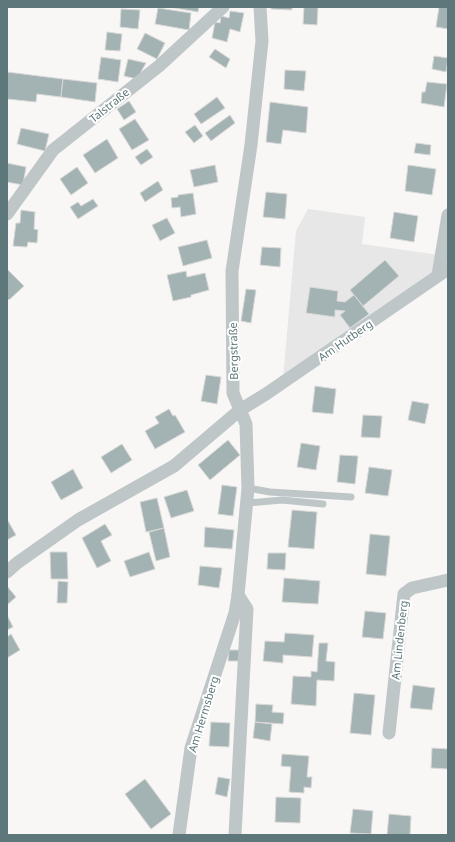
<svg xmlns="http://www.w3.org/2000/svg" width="455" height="842" viewBox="0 0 455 842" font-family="'Noto Sans',sans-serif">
	<rect width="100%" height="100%" fill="#f8f7f5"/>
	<polygon fill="#e6e7e6" points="308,209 365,217 362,244 439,255 436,274 283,379 296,231"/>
	<g fill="#a3b2b3" stroke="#d9d9d7">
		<polygon points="169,7 199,7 198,12"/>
		<polygon points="271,7 292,7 292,10 271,9"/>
		<polygon points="304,7 318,7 317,25 303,24"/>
		<polygon points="439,7 448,7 448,29 436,27"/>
		<polygon points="158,8 191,13 189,30 155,24"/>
		<polygon points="121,9 140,10 138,29 120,27"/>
		<polygon points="230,11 244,13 240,32 230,29 227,42 212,38 215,22 220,23 221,16 229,18"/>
		<polygon points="107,32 122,34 120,51 105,50"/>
		<polygon points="145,33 165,43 157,59 137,49"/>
		<polygon points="215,49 230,59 226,68 209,57"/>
		<polygon points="434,56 448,58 446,72 432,69"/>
		<polygon points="101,57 121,60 118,82 98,79"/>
		<polygon points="128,59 146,63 137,79 124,76"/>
		<polygon points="285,70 306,71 304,91 284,89"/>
		<polygon points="7,72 63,79 61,97 37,94 36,102 7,99"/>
		<polygon points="63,79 97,83 95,102 61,97"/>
		<polygon points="427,82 447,84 444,107 421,103 422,92 425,92"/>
		<polygon points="217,97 225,108 201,124 194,114"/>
		<polygon points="129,101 136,112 124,120 117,109"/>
		<polygon points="270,102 308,107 306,133 283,130 281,144 266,142"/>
		<polygon points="230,115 235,123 211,141 205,133"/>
		<polygon points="135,119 149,140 132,150 119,129"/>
		<polygon points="195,125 203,136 194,143 185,132"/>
		<polygon points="21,128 49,134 45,151 17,144"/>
		<polygon points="107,139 118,158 95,173 83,155"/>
		<polygon points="416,143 431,145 430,155 414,153"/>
		<polygon points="147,149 153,157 141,165 135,157"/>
		<polygon points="7,163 26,167 23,185 7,182"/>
		<polygon points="215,165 218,182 194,187 190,170"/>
		<polygon points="408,165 436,169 432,195 405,191"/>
		<polygon points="77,167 88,183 71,195 60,179"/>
		<polygon points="158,181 163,190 145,202 140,193"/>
		<polygon points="266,192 287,194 285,219 263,217"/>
		<polygon points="193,193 196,214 181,217 180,207 172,208 171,198 178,197 178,195"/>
		<polygon points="93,199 98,206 78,219 70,207 78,202 81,206"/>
		<polygon points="21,210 35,212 34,229 38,230 37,243 28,242 27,247 13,246 16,223 20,223"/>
		<polygon points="394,212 418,216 414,242 390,238"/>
		<polygon points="167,218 175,233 160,241 152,225"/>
		<polygon points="207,240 212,258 183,266 178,247"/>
		<polygon points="262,247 281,248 280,267 260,265"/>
		<polygon points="385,260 399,276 363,306 350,290"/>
		<polygon points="8,270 24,286 9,300 7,298 7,272"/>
		<polygon points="186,271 187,277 205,273 209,290 191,295 191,297 173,301 167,275"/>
		<polygon points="310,287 338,291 337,301 345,302 354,295 369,314 350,328 340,315 345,311 335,310 335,317 306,313"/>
		<polygon points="246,289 256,290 251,323 241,321"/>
		<polygon points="206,375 221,377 217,404 201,401"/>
		<polygon points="315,386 336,389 333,414 312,412"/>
		<polygon points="412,401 429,404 425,424 408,420"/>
		<polygon points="169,409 173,416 175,415 185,432 155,449 145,431 159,423 155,417"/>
		<polygon points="363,415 382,416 380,438 361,437"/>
		<polygon points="228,440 240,455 210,480 198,465"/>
		<polygon points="301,443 320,446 316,470 297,467"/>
		<polygon points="122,444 132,460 111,473 101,457"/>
		<polygon points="340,455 358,456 355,484 337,482"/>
		<polygon points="369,467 392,470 388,496 365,493"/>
		<polygon points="73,469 83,488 61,500 51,482"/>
		<polygon points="222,485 237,487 233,516 218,514"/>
		<polygon points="187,490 194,511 171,518 164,497"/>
		<polygon points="157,498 164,528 146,532 140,502"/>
		<polygon points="292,510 317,512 314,549 288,547"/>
		<polygon points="7,519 16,535 7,540"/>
		<polygon points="105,524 112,535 101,541 111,561 97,568 82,538"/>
		<polygon points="205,527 234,530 232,549 204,547"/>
		<polygon points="164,528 170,557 156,561 149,532"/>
		<polygon points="370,534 390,536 386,576 366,574"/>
		<polygon points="50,552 67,552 68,579 51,579"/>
		<polygon points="149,552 155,569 130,577 124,561"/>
		<polygon points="268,553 286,553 285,570 267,569"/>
		<polygon points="200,566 222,568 219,588 198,585"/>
		<polygon points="284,578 320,581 318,604 282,602"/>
		<polygon points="58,581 68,582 67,603 57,603"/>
		<polygon points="7,586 16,597 7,605"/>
		<polygon points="365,611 386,613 383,639 362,637"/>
		<polygon points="7,615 13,627 7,630"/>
		<polygon points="285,633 314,635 312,657 283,655 283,663 263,661 265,641 284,642"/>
		<polygon points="11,634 20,650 7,658 7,637"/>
		<polygon points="319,643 328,643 326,661 335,662 334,681 317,680 316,706 291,704 293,676 311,677 311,671 317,672"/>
		<polygon points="229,650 241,650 241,661 228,661"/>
		<polygon points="413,685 435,688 432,710 410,708"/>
		<polygon points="354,693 375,695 371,735 350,733"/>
		<polygon points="256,704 273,705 272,712 284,713 283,724 255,722"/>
		<polygon points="211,722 230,723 229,747 209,746"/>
		<polygon points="255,722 272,724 270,741 253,738"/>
		<polygon points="432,748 448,749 448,769 431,768"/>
		<polygon points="282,754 309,756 307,777 312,777 311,788 304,787 304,793 289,792 291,767 281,766"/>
		<polygon points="218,777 230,779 227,797 215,794"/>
		<polygon points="145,779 171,814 151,829 125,794"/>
		<polygon points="276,797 301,798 300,823 275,822"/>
		<polygon points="353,809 373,811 371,834 350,833"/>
		<polygon points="389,814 411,816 410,835 387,835"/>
	</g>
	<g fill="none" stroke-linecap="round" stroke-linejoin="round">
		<g stroke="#bec6c7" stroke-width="7">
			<polyline points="248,488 270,492 351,497"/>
			<polyline points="247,503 282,500 323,504"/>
		</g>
		<g stroke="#bec6c7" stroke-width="13">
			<polyline points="7,214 53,150 159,66 223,7"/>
			<polyline points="438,275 448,215"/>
			<polyline points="7,572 17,563 78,520 174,466 240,410 266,394 448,269"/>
			<polyline points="389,733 404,594 412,588 448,580"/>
			<polyline points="179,835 191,748 235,613 238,595 248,488 246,424 233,393 232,271 251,145 262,41 260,7"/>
			<polyline points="235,835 247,609 238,595"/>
		</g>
	</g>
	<g text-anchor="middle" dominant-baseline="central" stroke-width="4" stroke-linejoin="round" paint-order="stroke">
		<g font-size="11" fill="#5e777b" stroke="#fff">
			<text transform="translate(109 105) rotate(-39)">Talstraße</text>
			<text transform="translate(345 340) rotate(-35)">Am Hutberg</text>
			<text transform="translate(233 351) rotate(-91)">Bergstraße</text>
			<text transform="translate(399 640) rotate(-84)">Am Lindenberg</text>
			<text transform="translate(203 714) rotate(-73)">Am Hermsberg</text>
		</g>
	</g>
	<rect width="455" height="842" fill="none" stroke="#5e777b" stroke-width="16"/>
</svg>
